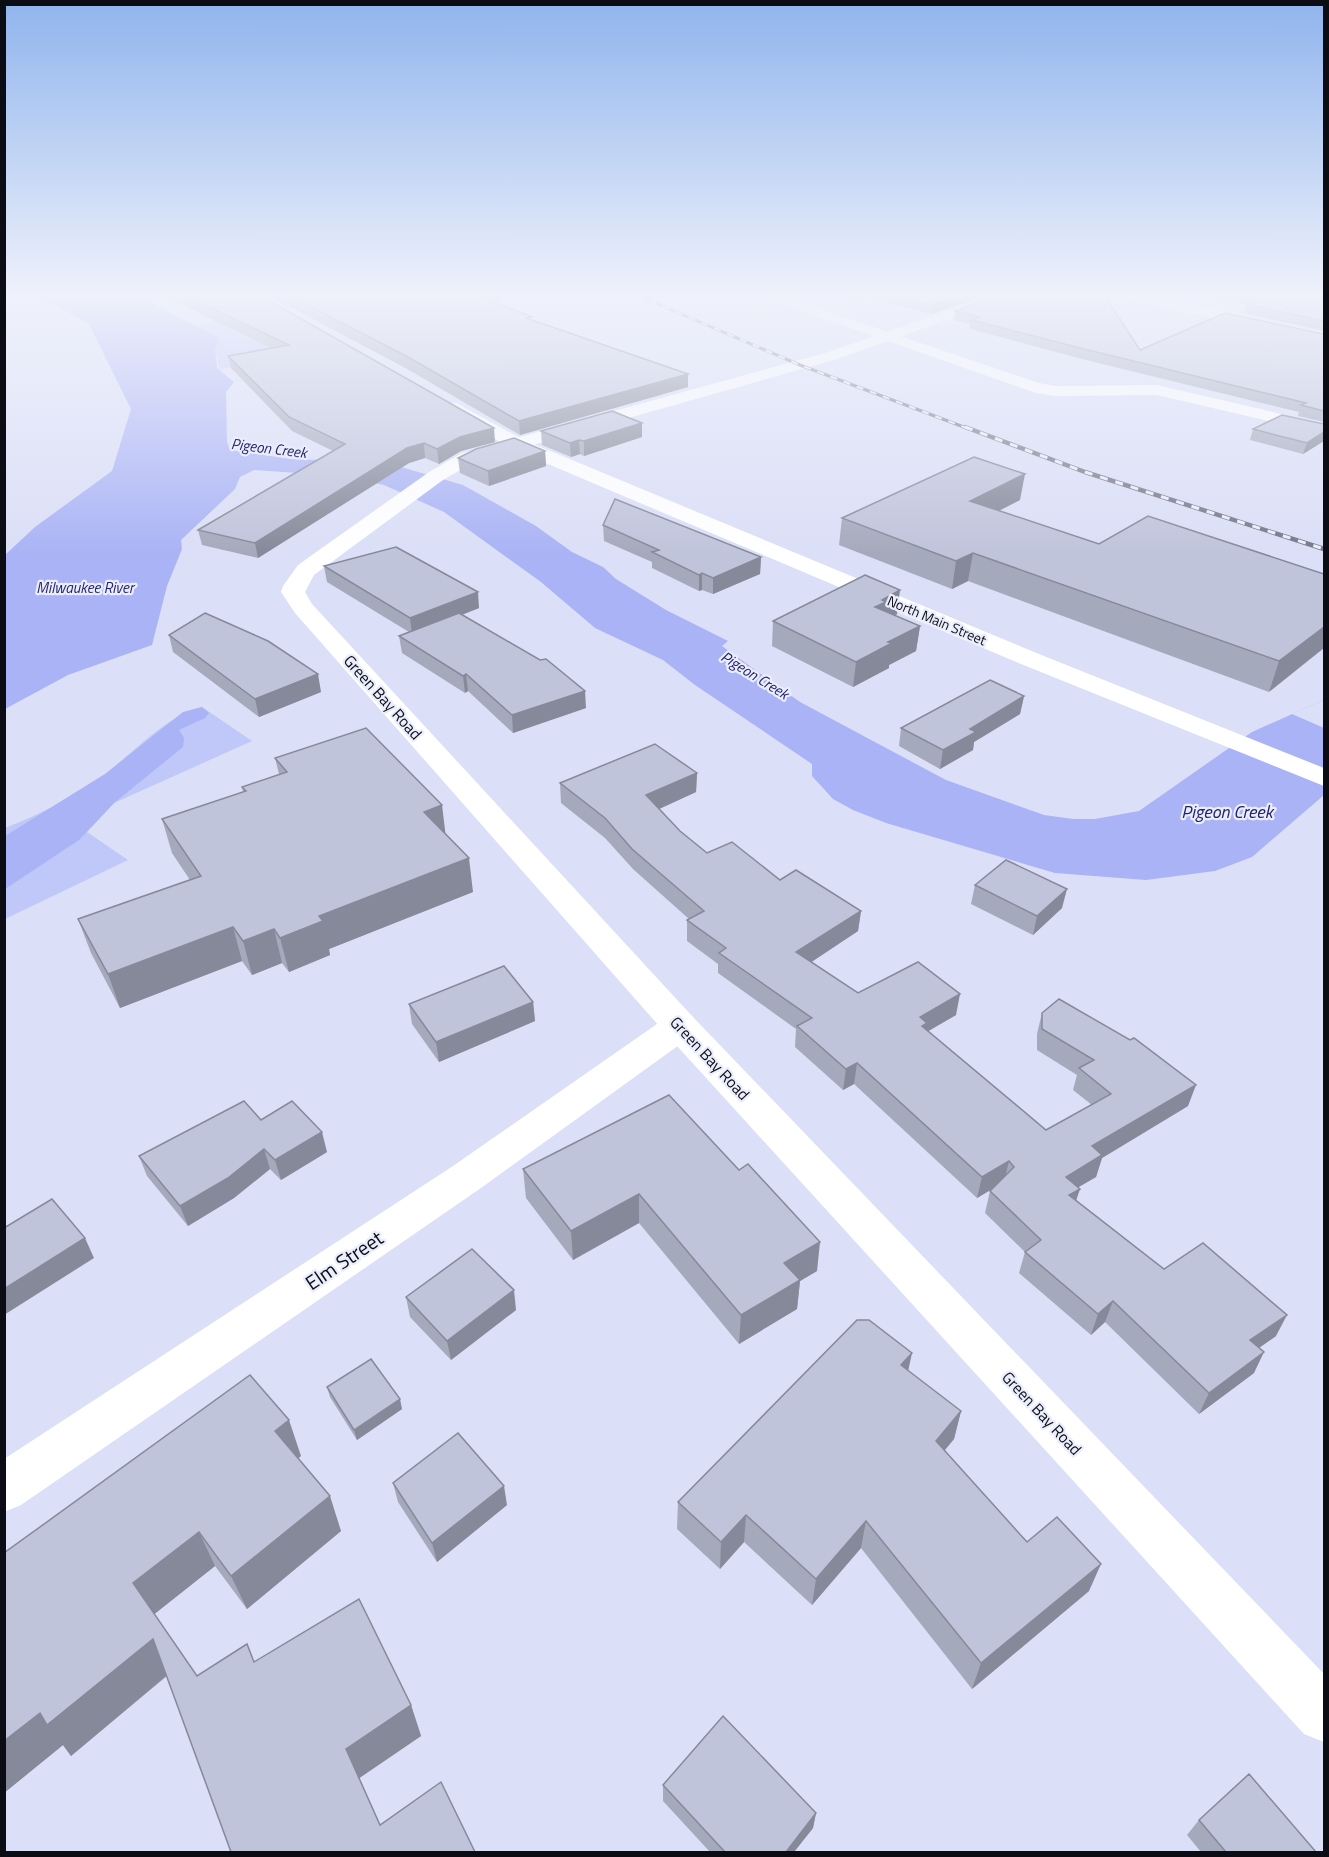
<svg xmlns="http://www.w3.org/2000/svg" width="1329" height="1857" viewBox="0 0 1329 1857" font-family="'Titillium Web',sans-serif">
	<rect width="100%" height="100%" fill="#dbdff7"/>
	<g fill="#c0c8f9">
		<polygon points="247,314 318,354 219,369 215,348 220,341 218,337 196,325"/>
		<path d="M 202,707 L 252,741 L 114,803 L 87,832 L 128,860 L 5,919 L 5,828 C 41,814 74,797 105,774 C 136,751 164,717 202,707 Z"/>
	</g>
	<g fill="#aab3f5">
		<polygon points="27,295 135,295 218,337 220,341 215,348 217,368 234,382 226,392 227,442 230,450 290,459 359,461 401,467 463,485 536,526 572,552 603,567 616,579 666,610 728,641 722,646 800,702 946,780 1044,815 1073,819 1095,819 1139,811 1252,732 1324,700 1324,795 1252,857 1215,871 1146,880 1055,873 886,823 853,810 833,799 812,776 812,764 695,685 663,660 595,628 541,582 444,512 384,485 341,476 254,470 240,477 235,489 181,540 182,549 167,586 152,645 68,675 5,709 5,555 35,527 112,471 131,409 89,324 44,299"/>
		<polygon points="202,707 209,713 205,718 179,730 184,738 183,747 114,803 79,840 5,889 5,836 105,774 183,712"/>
	</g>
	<polygon fill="#dbdff7" points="1324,700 1324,728 1292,714"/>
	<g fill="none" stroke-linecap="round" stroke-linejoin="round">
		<g fill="#fff" fill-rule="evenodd">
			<polygon points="757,295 779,295 1039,383 1055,386 1157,385 1324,424 1324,434 1157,395 1055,396 1036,393"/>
			<polygon points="1121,295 1149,295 1324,333 1324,343 1128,299"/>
			<polygon points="680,1013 693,1017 698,1026 693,1035 481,1188 21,1505 4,1512 4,1459 453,1166 667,1017"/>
		</g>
		<polygon fill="#fff" fill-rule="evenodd" points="995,295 1017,295 837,359 476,461 443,480 314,575 305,592 312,604 693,1017 1324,1674 1324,1742 1304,1734 667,1035 295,613 281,592 283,586 298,565 429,472 462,453 825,353"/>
		<polygon fill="#fff" fill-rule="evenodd" points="456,403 524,440 1039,654 1324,768 1324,786 1021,664 510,448 450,412 447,408 450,404"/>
		<g stroke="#767888" stroke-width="3">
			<polyline id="rail-far1" points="637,295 800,365 969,429"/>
		</g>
		<g stroke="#767888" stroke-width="4.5">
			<polyline id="rail" points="965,427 1085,472 1324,549"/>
		</g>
		<use href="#rail-far1" stroke="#eaedfb" stroke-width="2" stroke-dasharray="7" stroke-linecap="butt"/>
		<use href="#rail" stroke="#eaedfb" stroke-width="3" stroke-dasharray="8" stroke-linecap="butt"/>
	</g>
	<g fill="#a5a9bc">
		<polygon points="162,295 259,295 495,442 461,451 439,464 425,458 409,463 258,558 202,545 198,530 333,451 292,431 231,368 228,356 271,348"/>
		<polygon points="268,295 516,295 492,301 532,320 688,374 688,387 520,435 409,370"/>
		<polygon points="837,295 987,295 932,314 866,298 857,301"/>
		<polygon points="1200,295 1324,295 1324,331 1244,313 1246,305"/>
		<polygon points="955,311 1140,350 1324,334 1324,422 1298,416 1299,412 1082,359 970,329 970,324 954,320"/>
		<polygon points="1324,424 1324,441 1303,454 1250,440 1253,429"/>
		<polygon points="541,431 642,437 584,456 580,454 571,457 542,445"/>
		<polygon points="545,451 546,466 489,486 460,473 458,458"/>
		<polygon points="1020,500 999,511 1099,544 1324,574 1269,692 968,581 952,589 839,545 842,518"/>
		<polygon points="603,525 761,557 760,574 713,594 702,590 699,591 652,568 652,562 604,541"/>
		<polygon points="324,566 479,608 462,615 586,708 513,733 468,691 465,693 402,653 399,636 409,632 327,582"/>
		<polygon points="897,614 895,616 920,626 916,651 889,665 889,668 853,687 772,646 773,621"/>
		<polygon points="169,635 321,692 259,717 173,652"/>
		<polygon points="1024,696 1020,714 974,742 973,750 940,769 899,746 901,728"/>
		<polygon points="275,758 446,834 473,892 329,949 330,955 289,972 282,963 252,975 242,961 120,1008 91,953 78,919 190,880 172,853 162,819 243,792 242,787 279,774"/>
		<polygon points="697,773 696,792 659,809 680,831 707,853 861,911 858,931 811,962 858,993 956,1015 928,1031 1046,1130 1092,1105 1073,1090 1077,1075 1037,1050 1037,1034 1042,1013 1188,1106 1102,1158 1096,1177 1078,1187 1076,1200 1164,1269 1276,1336 1259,1348 1254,1373 1199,1414 1105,1322 1091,1335 1019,1273 1025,1252 985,1213 990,1191 992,1189 977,1198 854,1084 843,1090 795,1047 796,1029 718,973 718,964 687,941 687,920 689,919 633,869 605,838 561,803 560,783"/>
		<polygon points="975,885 1062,908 1033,935 971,904"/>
		<polygon points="533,1002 535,1021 439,1062 412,1024 409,1004"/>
		<polygon points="669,1095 817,1271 800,1281 797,1309 739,1344 639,1223 573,1260 526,1198 523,1169"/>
		<polygon points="261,1120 327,1152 281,1180 270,1169 234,1198 188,1226 147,1176 139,1156"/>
		<polygon points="406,1297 516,1310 451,1360 410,1317"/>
		<polygon points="908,1371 961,1411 954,1439 944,1451 1027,1542 1089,1591 972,1689 861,1548 812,1605 744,1542 720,1569 677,1529 678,1502"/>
		<polygon points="327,1387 402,1409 357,1440 330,1397"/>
		<polygon points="301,1456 298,1458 341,1531 247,1609 215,1566 154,1614 197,1676 256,1662 411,1705 421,1736 359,1778 380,1825 475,1852 231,1852 167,1676 71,1756 63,1745 4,1793 4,1553"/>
		<polygon points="393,1483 507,1505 437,1562 398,1502"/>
		<polygon points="663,1785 816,1813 813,1828 794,1852 710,1852 663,1801"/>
		<polygon points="1199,1820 1316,1852 1201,1852 1187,1835"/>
	</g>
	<g fill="#868999">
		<polygon points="474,295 516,295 475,306"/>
		<polygon points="858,295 867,295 866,298 857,301"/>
		<polygon points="962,295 987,295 932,314 933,305"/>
		<polygon points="688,374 688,387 520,435 519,421"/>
		<polygon points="642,423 642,437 584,456 584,441"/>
		<polygon points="494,428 495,442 461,451 439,464 437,449 460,437"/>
		<polygon points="1324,432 1324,441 1303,454 1307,443"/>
		<polygon points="579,440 580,454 571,457 570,443"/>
		<polygon points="424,443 425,458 409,463 258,558 255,543 407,448"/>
		<polygon points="545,451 546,466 489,486 488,471"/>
		<polygon points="1025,474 1020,500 966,527 970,501"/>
		<polygon points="973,553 968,581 952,589 956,561"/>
		<polygon points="761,557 760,574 713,594 713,578"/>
		<polygon points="702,573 702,590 699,591 699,575"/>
		<polygon points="900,590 897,614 884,621 875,607 882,600"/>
		<polygon points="478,592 479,608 412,634 410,618"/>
		<polygon points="920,626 916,651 889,665 889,668 853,687 856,662 888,642"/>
		<polygon points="1324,627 1324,648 1269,692 1279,661"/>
		<polygon points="318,674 321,692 259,717 255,699"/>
		<polygon points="466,674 468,691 465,693 463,676"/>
		<polygon points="585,691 586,708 513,733 512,715"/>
		<polygon points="1024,696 1020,714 974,742 973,750 940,769 943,750 970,729"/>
		<polygon points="697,773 696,792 646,815 646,795"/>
		<polygon points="442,805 446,838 424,812"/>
		<polygon points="469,858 473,892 329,949 330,955 289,972 280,938 319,916"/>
		<polygon points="1067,889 1062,908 1033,935 1037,916"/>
		<polygon points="861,911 858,931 795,973 796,952"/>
		<polygon points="233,927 242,961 120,1008 108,974"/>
		<polygon points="274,929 282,963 252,975 243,941"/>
		<polygon points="960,994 956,1015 925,1033 923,1044 920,1017"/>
		<polygon points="533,1002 535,1021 439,1062 436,1042"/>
		<polygon points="857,1063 854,1084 843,1090 846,1069"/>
		<polygon points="1196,1085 1188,1106 1102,1158 1096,1177 1060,1198 1066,1177 1092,1146"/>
		<polygon points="322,1132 327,1152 281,1180 275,1160"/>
		<polygon points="264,1149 270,1169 234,1198 188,1226 180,1206"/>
		<polygon points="1009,1161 1004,1182 977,1198 982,1177"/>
		<polygon points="1080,1189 1073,1210 1069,1195"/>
		<polygon points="639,1194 639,1223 573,1260 571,1231"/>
		<polygon points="85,1238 94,1258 4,1315 4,1289"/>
		<polygon points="820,1242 817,1271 800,1281 797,1309 739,1344 741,1315 784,1263"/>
		<polygon points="514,1290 516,1310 451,1360 447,1341"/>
		<polygon points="1113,1301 1105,1322 1091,1335 1098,1314"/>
		<polygon points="1287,1315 1276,1336 1240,1361 1250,1340"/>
		<polygon points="1264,1352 1254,1373 1199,1414 1209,1393"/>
		<polygon points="912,1353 906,1381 901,1365"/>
		<polygon points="400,1399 402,1409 357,1440 354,1430"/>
		<polygon points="961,1411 954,1439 929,1469 936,1441"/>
		<polygon points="289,1420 301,1456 288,1467 275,1431"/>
		<polygon points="504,1486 507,1505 437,1562 432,1543"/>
		<polygon points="330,1496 341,1531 247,1609 231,1576"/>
		<polygon points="746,1515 744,1542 720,1569 721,1542"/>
		<polygon points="866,1521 861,1548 812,1605 816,1579"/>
		<polygon points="199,1532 215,1566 152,1616 133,1583"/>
		<polygon points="1101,1564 1089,1591 972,1689 981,1663"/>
		<polygon points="153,1639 172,1671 71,1756 63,1745 4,1793 4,1741 40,1713"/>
		<polygon points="411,1705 421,1736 358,1779 346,1749"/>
		<polygon points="816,1813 813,1828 794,1852 786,1852"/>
	</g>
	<g fill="#c0c4db" stroke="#868999" stroke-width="1.5">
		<polygon points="184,295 259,295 494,428 460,437 437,449 424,443 407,448 255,543 198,530 345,444 289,417 228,356 289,345"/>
		<polygon points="288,295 477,295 532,317 526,318 688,374 519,421 408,357"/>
		<polygon points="892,295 962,295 933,305"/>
		<polygon points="999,295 1104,295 1140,350 1225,313 1324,334 1324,411 1301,405 1306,403 1084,349 971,320 980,317 955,311"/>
		<polygon points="1245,295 1324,295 1324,321 1246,304 1260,298"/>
		<polygon points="612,411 642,423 584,441 579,440 570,443 541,431"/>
		<polygon points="1282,415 1324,424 1324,432 1307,443 1253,429"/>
		<polygon points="514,438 545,451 488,471 458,458 476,449"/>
		<polygon points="974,457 1025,474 970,501 1099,544 1148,516 1324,574 1324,627 1279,661 973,553 956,561 842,518"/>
		<polygon points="615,499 761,557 713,578 702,573 699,575 652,552 659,550 603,525"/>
		<polygon points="396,547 478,592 410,618 324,566"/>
		<polygon points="865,575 900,590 882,600 886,602 875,607 920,626 888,642 892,643 856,662 773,621"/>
		<polygon points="205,613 268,641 318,674 255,699 169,635"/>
		<polygon points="459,613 540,660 546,659 585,691 512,715 466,674 463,676 399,636"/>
		<polygon points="990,680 1024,696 970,729 976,732 943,750 901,728"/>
		<polygon points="366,728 442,805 424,812 469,858 319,916 323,921 280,938 274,929 243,941 233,927 108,974 78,919 201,876 162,819 246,791 242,787 287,772 275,758"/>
		<polygon points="655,744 697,773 646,795 680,831 707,853 732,842 780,880 796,870 861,911 796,952 858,993 918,962 960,994 920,1017 927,1023 922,1026 1046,1130 1111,1094 1079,1068 1094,1060 1042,1029 1042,1013 1059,999 1130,1040 1134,1038 1196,1085 1092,1146 1102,1155 1066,1177 1080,1189 1069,1195 1164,1269 1203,1243 1287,1315 1250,1340 1264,1352 1209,1393 1113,1301 1098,1314 1025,1252 1041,1240 990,1191 1014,1167 1009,1161 982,1177 857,1063 846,1069 797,1026 812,1018 719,953 726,948 687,920 704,911 632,849 605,818 560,783"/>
		<polygon points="1006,860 1067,889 1037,916 975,885"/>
		<polygon points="504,966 533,1002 436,1042 409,1004"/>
		<polygon points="669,1095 739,1170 748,1164 820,1242 784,1263 800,1280 741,1315 639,1194 571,1231 523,1169"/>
		<polygon points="244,1101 261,1120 292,1101 322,1132 275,1160 264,1149 228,1178 180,1206 139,1156"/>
		<polygon points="52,1199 85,1238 4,1289 4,1228"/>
		<polygon points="472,1249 514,1290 447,1341 406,1297"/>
		<polygon points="857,1320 869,1320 912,1353 901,1365 961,1411 936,1441 1027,1542 1057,1517 1101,1564 981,1663 866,1521 816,1579 746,1515 721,1542 678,1502"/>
		<polygon points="371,1359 400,1399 354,1430 327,1387"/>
		<polygon points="250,1375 289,1420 275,1431 330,1496 231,1576 199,1532 133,1583 197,1676 247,1644 254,1662 359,1599 411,1705 346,1749 380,1825 441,1782 475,1852 231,1852 153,1639 47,1725 40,1713 4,1741 4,1553"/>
		<polygon points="458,1433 504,1486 432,1543 393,1483"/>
		<polygon points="723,1716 816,1813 786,1852 725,1852 663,1785"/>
		<polygon points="1249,1774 1316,1852 1226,1852 1199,1820"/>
	</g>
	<linearGradient id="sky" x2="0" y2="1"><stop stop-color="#8fb4ed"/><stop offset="0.53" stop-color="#eff1fb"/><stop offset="1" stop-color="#eff1fb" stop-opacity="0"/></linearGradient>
	<rect width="1329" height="555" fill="url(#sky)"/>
	<g text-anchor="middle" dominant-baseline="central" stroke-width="4.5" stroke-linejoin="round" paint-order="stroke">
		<g font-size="14" fill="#0c0d14" stroke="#eaedfb">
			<text transform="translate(937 620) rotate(23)">North Main Street</text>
		</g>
		<g font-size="15" font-style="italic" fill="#25236d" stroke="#eaedfb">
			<text transform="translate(269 448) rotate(7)">Pigeon Creek</text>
			<text x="85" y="587">Milwaukee River</text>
			<text transform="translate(755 675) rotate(32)">Pigeon Creek</text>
		</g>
		<g font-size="16" fill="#0c0d14" stroke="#eaedfb">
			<text transform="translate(383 697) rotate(48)">Green Bay Road</text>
			<text transform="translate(710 1058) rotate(47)">Green Bay Road</text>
			<text transform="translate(1042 1413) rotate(47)">Green Bay Road</text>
		</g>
		<g font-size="18" font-style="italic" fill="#25236d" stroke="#eaedfb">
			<text x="1227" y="811">Pigeon Creek</text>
		</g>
		<g font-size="20" fill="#0c0d14" stroke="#eaedfb">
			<text transform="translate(344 1260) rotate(-34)">Elm Street</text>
		</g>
	</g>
	<rect width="1329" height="1857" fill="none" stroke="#0c0d14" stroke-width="12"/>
</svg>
